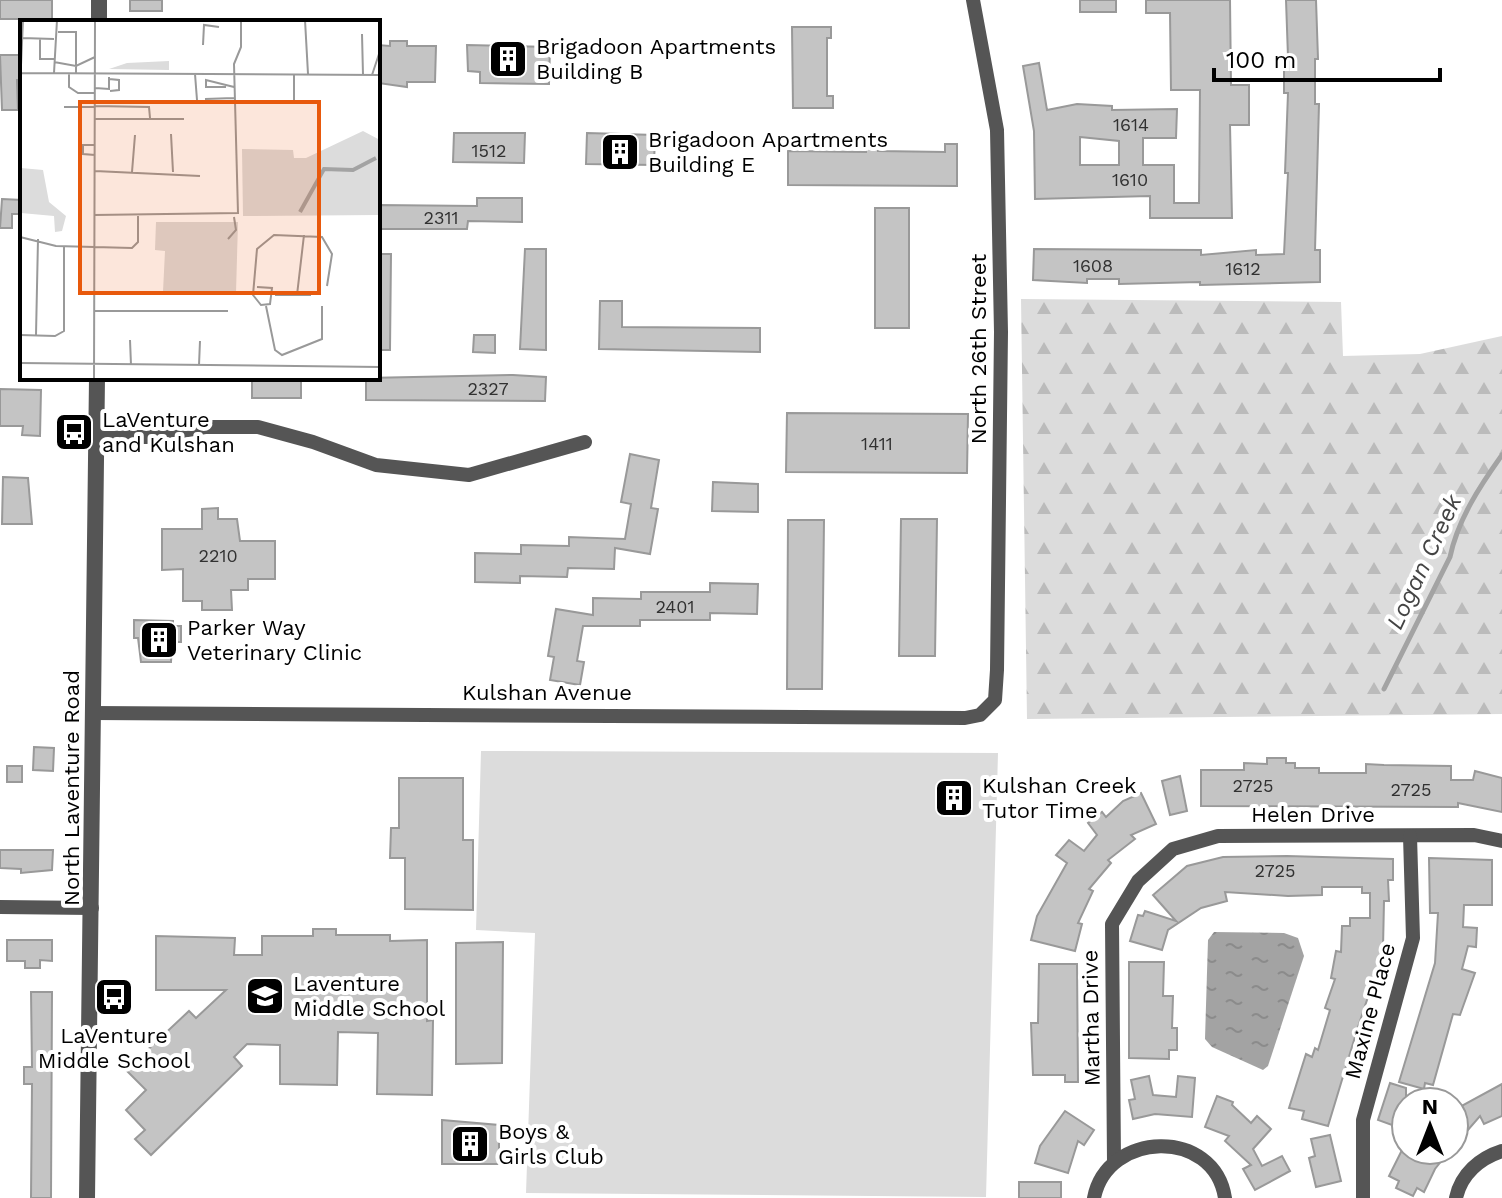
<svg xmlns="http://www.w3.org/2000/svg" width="1502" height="1198" viewBox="0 0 1502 1198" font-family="'Work Sans',sans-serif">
	<defs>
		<pattern id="forest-firs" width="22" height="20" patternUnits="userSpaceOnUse" patternTransform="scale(2)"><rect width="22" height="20" fill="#dcdcdc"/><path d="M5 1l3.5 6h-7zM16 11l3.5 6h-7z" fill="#bbb"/></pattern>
		<pattern id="water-ripples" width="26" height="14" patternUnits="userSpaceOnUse" patternTransform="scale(2)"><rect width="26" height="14" fill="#a3a3a3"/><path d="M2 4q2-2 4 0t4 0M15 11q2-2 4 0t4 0" fill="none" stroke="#8b8b8b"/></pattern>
	</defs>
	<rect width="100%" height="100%" fill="#fff"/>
	<polygon fill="#dcdcdc" points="481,751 998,753 986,1197 526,1193 535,933 476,930"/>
	<polygon fill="url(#forest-firs)" points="1021,299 1341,302 1343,356 1420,354 1502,336 1502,714 1027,719"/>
	<polygon fill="url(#water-ripples)" points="1214,932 1284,933 1298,938 1304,956 1268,1066 1263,1070 1212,1047 1205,1039 1208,940"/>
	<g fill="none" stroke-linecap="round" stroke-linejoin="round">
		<path stroke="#a3a3a3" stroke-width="5" d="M 1384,689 L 1450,557 C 1458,519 1480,486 1502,455"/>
	</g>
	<g fill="#c4c4c4" stroke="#999" stroke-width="2" fill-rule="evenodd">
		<rect x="0" y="0" width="52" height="19"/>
		<rect x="130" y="0" width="32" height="11"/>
		<rect x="1080" y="0" width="36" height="12"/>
		<path d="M 1146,0 L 1230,0 L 1231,85 L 1249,85 L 1249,125 L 1230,125 L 1232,218 L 1150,218 L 1150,196 L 1035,199 L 1034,131 L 1023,66 L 1039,63 L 1047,110 L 1077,104 L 1112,106 L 1112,110 L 1177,109 L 1176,138 L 1143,138 L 1143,165 L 1174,165 L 1174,203 L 1199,203 L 1200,90 L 1171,90 L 1170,13 L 1146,13 ZM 1080,137 L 1119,141 L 1119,165 L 1080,165 Z"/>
		<polygon points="1286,0 1316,0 1318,59 1315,59 1315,104 1319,104 1315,250 1320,250 1320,282 1200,285 1200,282 1119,284 1119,279 1087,279 1087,283 1033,280 1034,249 1201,250 1201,255 1256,250 1256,255 1284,254 1288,173 1285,173 1288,93 1284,93 1284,57 1288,57"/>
		<polygon points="792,27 831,27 831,38 827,38 827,96 833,96 833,108 793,108"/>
		<polygon points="390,41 407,41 407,46 436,46 435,82 407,82 407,87 378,83 378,45 390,46"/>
		<polygon points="467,45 550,47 549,84 480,83 480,72 468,71"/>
		<polygon points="0,55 22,55 22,80 17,80 18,110 2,110"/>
		<polygon points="454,133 525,133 524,163 453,162"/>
		<polygon points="587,133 655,135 654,165 586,164"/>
		<polygon points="866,144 878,144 878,151 945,152 945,144 957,144 957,186 788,185 788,151 866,152"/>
		<polygon points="477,198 522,198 522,222 468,221 467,229 378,229 378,205 477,206"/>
		<polygon points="2,199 22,200 22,214 12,214 12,228 0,228"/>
		<rect x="875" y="208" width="34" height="120"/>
		<polygon points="525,249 546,249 546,350 520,349"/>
		<polygon points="378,254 391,254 390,350 378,350"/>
		<polygon points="600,301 622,301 622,327 760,328 760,352 599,349"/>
		<polygon points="474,335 495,335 495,353 473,352"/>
		<polygon points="513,375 546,377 545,401 366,400 366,378"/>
		<rect x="252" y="378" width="49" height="20"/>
		<polygon points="0,389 41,390 40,436 22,435 23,426 0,426"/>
		<polygon points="787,413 968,414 967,473 786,472"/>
		<polygon points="630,454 659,460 651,508 658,509 650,554 615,548 614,569 568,568 567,577 520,576 520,583 475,582 475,553 521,554 521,545 569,546 569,537 625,539 631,504 621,502"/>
		<polygon points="3,477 28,478 32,524 2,524"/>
		<polygon points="713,482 758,484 758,512 712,511"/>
		<polygon points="218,508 218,519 237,519 240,541 275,541 275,579 248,579 248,590 231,590 232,610 202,610 202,601 183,601 183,569 162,570 162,529 202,529 202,509"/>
		<polygon points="901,519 937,519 935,656 899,656"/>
		<polygon points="788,520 824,520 822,689 787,689"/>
		<polygon points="710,583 758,584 757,614 710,613 710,620 640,620 640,626 583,626 577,661 584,662 580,685 550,680 554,657 548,656 556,609 593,615 593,598 641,599 641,592 710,592"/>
		<polygon points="134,620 173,621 173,626 181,626 181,642 172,642 171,662 141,662 138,638 134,638"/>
		<polygon points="34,747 54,748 53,771 33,770"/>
		<polygon points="1267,758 1286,758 1286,763 1295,763 1295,768 1319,768 1319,773 1366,773 1366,764 1384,765 1451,766 1451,780 1473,780 1475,771 1502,778 1502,812 1458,803 1458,807 1201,806 1201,770 1244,770 1244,763 1267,764"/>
		<rect x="7" y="766" width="15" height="16"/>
		<polygon points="1180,776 1187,811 1170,815 1162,781"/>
		<polygon points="399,778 463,778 463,840 473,840 473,910 405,909 405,858 390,858 391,828 399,828"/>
		<rect x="943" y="788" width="22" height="20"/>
		<polygon points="1141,793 1156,824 1131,835 1135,839 1108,860 1111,863 1089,889 1093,891 1078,923 1082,924 1075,951 1031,940 1037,916 1067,863 1056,855 1069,840 1084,851 1097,835 1088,823 1102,812 1106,817 1123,801"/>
		<polygon points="0,850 53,850 52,870 21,873 21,869 0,868"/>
		<polygon points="1287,856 1393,859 1393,880 1388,880 1389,901 1384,901 1383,948 1376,986 1372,985 1358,1027 1328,1126 1302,1119 1304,1111 1289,1108 1306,1054 1312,1057 1315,1048 1318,1050 1330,1010 1325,1008 1335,979 1331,978 1336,951 1341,952 1342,926 1350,926 1350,918 1370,918 1370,893 1362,893 1362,887 1322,887 1322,895 1288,896 1225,892 1227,901 1201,908 1168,930 1162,950 1130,941 1138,915 1143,916 1145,911 1176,921 1153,895 1187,866 1223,857"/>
		<polygon points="1429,858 1492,860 1492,905 1464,905 1463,927 1477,928 1476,947 1468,946 1462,969 1475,973 1460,1015 1453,1014 1433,1085 1425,1083 1424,1089 1399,1082 1435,963 1438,913 1430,913"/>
		<polygon points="313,929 336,929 336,935 390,935 390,941 427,940 427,1021 433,1020 432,1095 377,1094 378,1033 338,1032 337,1085 280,1084 280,1045 247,1044 234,1057 242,1066 151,1155 135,1139 145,1130 126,1110 146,1090 126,1070 189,1011 196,1018 226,990 156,990 156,936 235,938 234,955 262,955 262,936 313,936"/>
		<polygon points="7,940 52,940 52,961 40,960 40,968 25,968 25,961 7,961"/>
		<polygon points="503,942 502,1063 456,1064 456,943"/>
		<polygon points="1129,962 1164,962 1163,996 1173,996 1172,1028 1177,1028 1177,1050 1169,1050 1169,1059 1129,1058"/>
		<polygon points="1039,964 1077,964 1078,1082 1065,1082 1065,1075 1033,1075 1031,1023 1038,1023"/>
		<polygon points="31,992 52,992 51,1198 31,1198 32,1084 24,1084 24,1067 32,1067"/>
		<polygon points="1149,1076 1153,1095 1176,1097 1178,1076 1195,1078 1192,1117 1155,1114 1133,1119 1129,1100 1135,1099 1131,1080"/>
		<polygon points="1390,1083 1406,1088 1406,1130 1378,1120"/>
		<polygon points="1502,1084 1502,1116 1484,1124 1480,1116 1454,1146 1454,1110"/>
		<polygon points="1217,1096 1233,1102 1232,1105 1251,1123 1257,1116 1271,1129 1253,1149 1262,1166 1282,1156 1290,1171 1255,1190 1243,1169 1251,1165 1225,1141 1229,1136 1205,1127"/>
		<polygon points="1065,1111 1094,1130 1084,1145 1078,1141 1068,1173 1035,1163 1040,1146"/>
		<polygon points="442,1120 499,1125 499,1164 442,1164"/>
		<polygon points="1330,1135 1341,1181 1316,1187 1309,1158 1315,1156 1311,1139"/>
		<polygon points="1402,1150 1450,1150 1435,1169 1424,1192 1417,1188 1413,1196 1396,1188 1399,1181 1389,1176"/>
		<rect x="1019" y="1182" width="42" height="16"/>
	</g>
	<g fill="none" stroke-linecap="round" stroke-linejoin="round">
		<g stroke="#555" stroke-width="14">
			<polyline points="96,437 146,437 205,427 258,427 313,442 376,465 469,475 585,442"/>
			<polyline points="93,713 965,718 980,715 995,700 997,670 1001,332 997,130 973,0"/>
			<polyline points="0,907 92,908"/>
			<polyline points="1114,1161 1112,924 1138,881 1173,849 1218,836 1474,835 1502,841"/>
			<path d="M 1094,1198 C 1107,1131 1214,1127 1225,1198"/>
			<polyline points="1363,1198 1363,1120 1413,938 1410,836"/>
			<path d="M 1456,1198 C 1461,1174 1480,1158 1502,1151"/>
		</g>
		<g stroke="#555" stroke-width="16">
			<polyline points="99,22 99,0"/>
			<polyline points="87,1198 97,378"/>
		</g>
	</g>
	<defs>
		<g id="building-square" transform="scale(2)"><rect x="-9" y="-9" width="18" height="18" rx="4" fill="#000" stroke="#fff"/><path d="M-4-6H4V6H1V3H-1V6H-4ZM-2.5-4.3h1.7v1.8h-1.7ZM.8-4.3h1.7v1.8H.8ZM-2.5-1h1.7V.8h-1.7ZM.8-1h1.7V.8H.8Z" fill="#fff"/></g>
		<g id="bus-square" transform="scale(2)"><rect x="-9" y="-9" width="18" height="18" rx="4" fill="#000" stroke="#fff"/><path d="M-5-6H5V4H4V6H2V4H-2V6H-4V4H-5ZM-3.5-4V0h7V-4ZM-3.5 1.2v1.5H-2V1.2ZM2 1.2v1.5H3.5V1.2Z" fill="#fff"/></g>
		<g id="school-square" transform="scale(2)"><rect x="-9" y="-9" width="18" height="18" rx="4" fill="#000" stroke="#fff"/><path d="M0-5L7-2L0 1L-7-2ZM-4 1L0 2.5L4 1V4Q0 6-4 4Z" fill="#fff"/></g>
	</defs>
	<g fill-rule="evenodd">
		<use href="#building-square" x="508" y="59"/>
		<use href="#building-square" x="620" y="152"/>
		<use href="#bus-square" x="74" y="432"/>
		<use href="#building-square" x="159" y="640"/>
		<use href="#building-square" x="954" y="798"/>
		<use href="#school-square" x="265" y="996"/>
		<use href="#bus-square" x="114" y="997"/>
		<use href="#building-square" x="470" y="1144"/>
	</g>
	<g text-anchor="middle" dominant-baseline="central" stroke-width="8" stroke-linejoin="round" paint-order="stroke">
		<g font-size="18" fill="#313131">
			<text x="1131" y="124">1614</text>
			<text x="489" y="150">1512</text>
			<text x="1130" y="179">1610</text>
			<text x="441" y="217">2311</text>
			<text x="1093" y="265">1608</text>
			<text x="1243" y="268">1612</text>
			<text x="488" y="388">2327</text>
			<text x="877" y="443">1411</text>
			<text x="218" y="555">2210</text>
			<text x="675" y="606">2401</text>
			<text x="1253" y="785">2725</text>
			<text x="1411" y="789">2725</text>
			<text x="1275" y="870">2725</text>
		</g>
		<g font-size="22" fill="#000" stroke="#fff" text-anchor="start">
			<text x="536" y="46">Brigadoon Apartments<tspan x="536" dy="25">Building B</tspan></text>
			<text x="648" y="139">Brigadoon Apartments<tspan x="648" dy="25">Building E</tspan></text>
			<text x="102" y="419">LaVenture<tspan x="102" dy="25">and Kulshan</tspan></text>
			<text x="187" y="627">Parker Way<tspan x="187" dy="25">Veterinary Clinic</tspan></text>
			<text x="982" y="785">Kulshan Creek<tspan x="982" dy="25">Tutor Time</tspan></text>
			<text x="293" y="983">Laventure<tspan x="293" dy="25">Middle School</tspan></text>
			<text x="114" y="1035" text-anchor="middle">LaVenture<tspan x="114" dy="25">Middle School</tspan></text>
			<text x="498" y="1131">Boys &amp;<tspan x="498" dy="25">Girls Club</tspan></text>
		</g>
		<g font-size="22" fill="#000" stroke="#fff">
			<text transform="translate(978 349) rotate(-90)">North 26th Street</text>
			<text x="547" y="692">Kulshan Avenue</text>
			<text transform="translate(71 788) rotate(-90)">North Laventure Road</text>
			<text x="1313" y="814">Helen Drive</text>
			<text transform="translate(1370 1011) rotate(-75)">Maxine Place</text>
			<text transform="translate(1091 1018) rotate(-91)">Martha Drive</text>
		</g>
		<g font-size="24" font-style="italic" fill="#444" stroke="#fff">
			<text transform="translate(1424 562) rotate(-65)">Logan Creek</text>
		</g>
	</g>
	<g transform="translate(20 20)">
		<rect width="360" height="360" fill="#fff"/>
		<path d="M 149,41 L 149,50 L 89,49 L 107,43 ZM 136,202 L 218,202 L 216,273 L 143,272 L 145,231 L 135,230 Z" fill="#dcdcdc"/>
		<path d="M 343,111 L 360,120 L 358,195 L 223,196 L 222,129 L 273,130 L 274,138 L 286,138 ZM 0,140 L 1,148 L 23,150 L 29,182 L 46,196 L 42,211 L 35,212 L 34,196 L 1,193 Z" fill="#dcdcdc"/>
		<path fill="none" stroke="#a3a3a3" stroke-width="4" d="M 280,192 L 304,149 L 333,150 L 356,138"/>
		<path fill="none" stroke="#999" stroke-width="2" d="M 285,0 L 288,54M 38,12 L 56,12 L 56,53M 342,14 L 343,55M 2,18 L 34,19M 20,19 L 20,39 L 34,39M 183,25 L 184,5 L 199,7M 34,42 L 56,46 L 75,37M 0,53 L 360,55M 34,53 L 37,0M 49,53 L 49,67 L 58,73 L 75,73M 175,54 L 177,80M 274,55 L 274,81M 352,55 L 360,31M 89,59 L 99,60 L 99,70 L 90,71M 206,67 L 186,67 L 186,60 L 214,67M 0,68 L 3,0M 75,68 L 89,69 L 89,57M 185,79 L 214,78M 75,86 L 129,87 L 130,98M 44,87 L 75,87M 75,99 L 164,99M 151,114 L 153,152M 75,135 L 63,134 L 63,125 L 75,125M 75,151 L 180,156M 112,152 L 115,115M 74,195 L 218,193 L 214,44 L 221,27 L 221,0M 0,217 L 36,226 L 112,228 L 118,222 L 118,196M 208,219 L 216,210 L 214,197M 237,267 L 252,268 L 250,284 L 241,285 L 233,275 L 237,229 L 254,215 L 302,217 L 312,234 L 307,266M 255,275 L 291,275M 277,275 L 284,215M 246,286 L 255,330 L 262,335 L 302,319 L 302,286M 74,291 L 208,291M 0,315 L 35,316 L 44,311 L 44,226M 16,315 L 18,219M 110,320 L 111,345M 0,343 L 360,347M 179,345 L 180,321M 74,360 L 75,0"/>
		<path fill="#e8590c" fill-opacity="0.15" stroke="#e8590c" stroke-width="4" d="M 60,82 L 299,82 L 299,273 L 60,273 Z"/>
		<rect width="360" height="360" fill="none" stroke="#000" stroke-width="4"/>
	</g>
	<g transform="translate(1430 1126)"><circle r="38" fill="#ffffff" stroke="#999999" stroke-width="2"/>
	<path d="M0-6L14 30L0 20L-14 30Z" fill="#000000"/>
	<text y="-12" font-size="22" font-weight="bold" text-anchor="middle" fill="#000000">N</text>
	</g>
	<path d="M1214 68v12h226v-12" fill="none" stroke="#000000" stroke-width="4"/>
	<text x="1226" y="68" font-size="24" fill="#000000" stroke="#ffffff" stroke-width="6" paint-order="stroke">100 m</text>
</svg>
